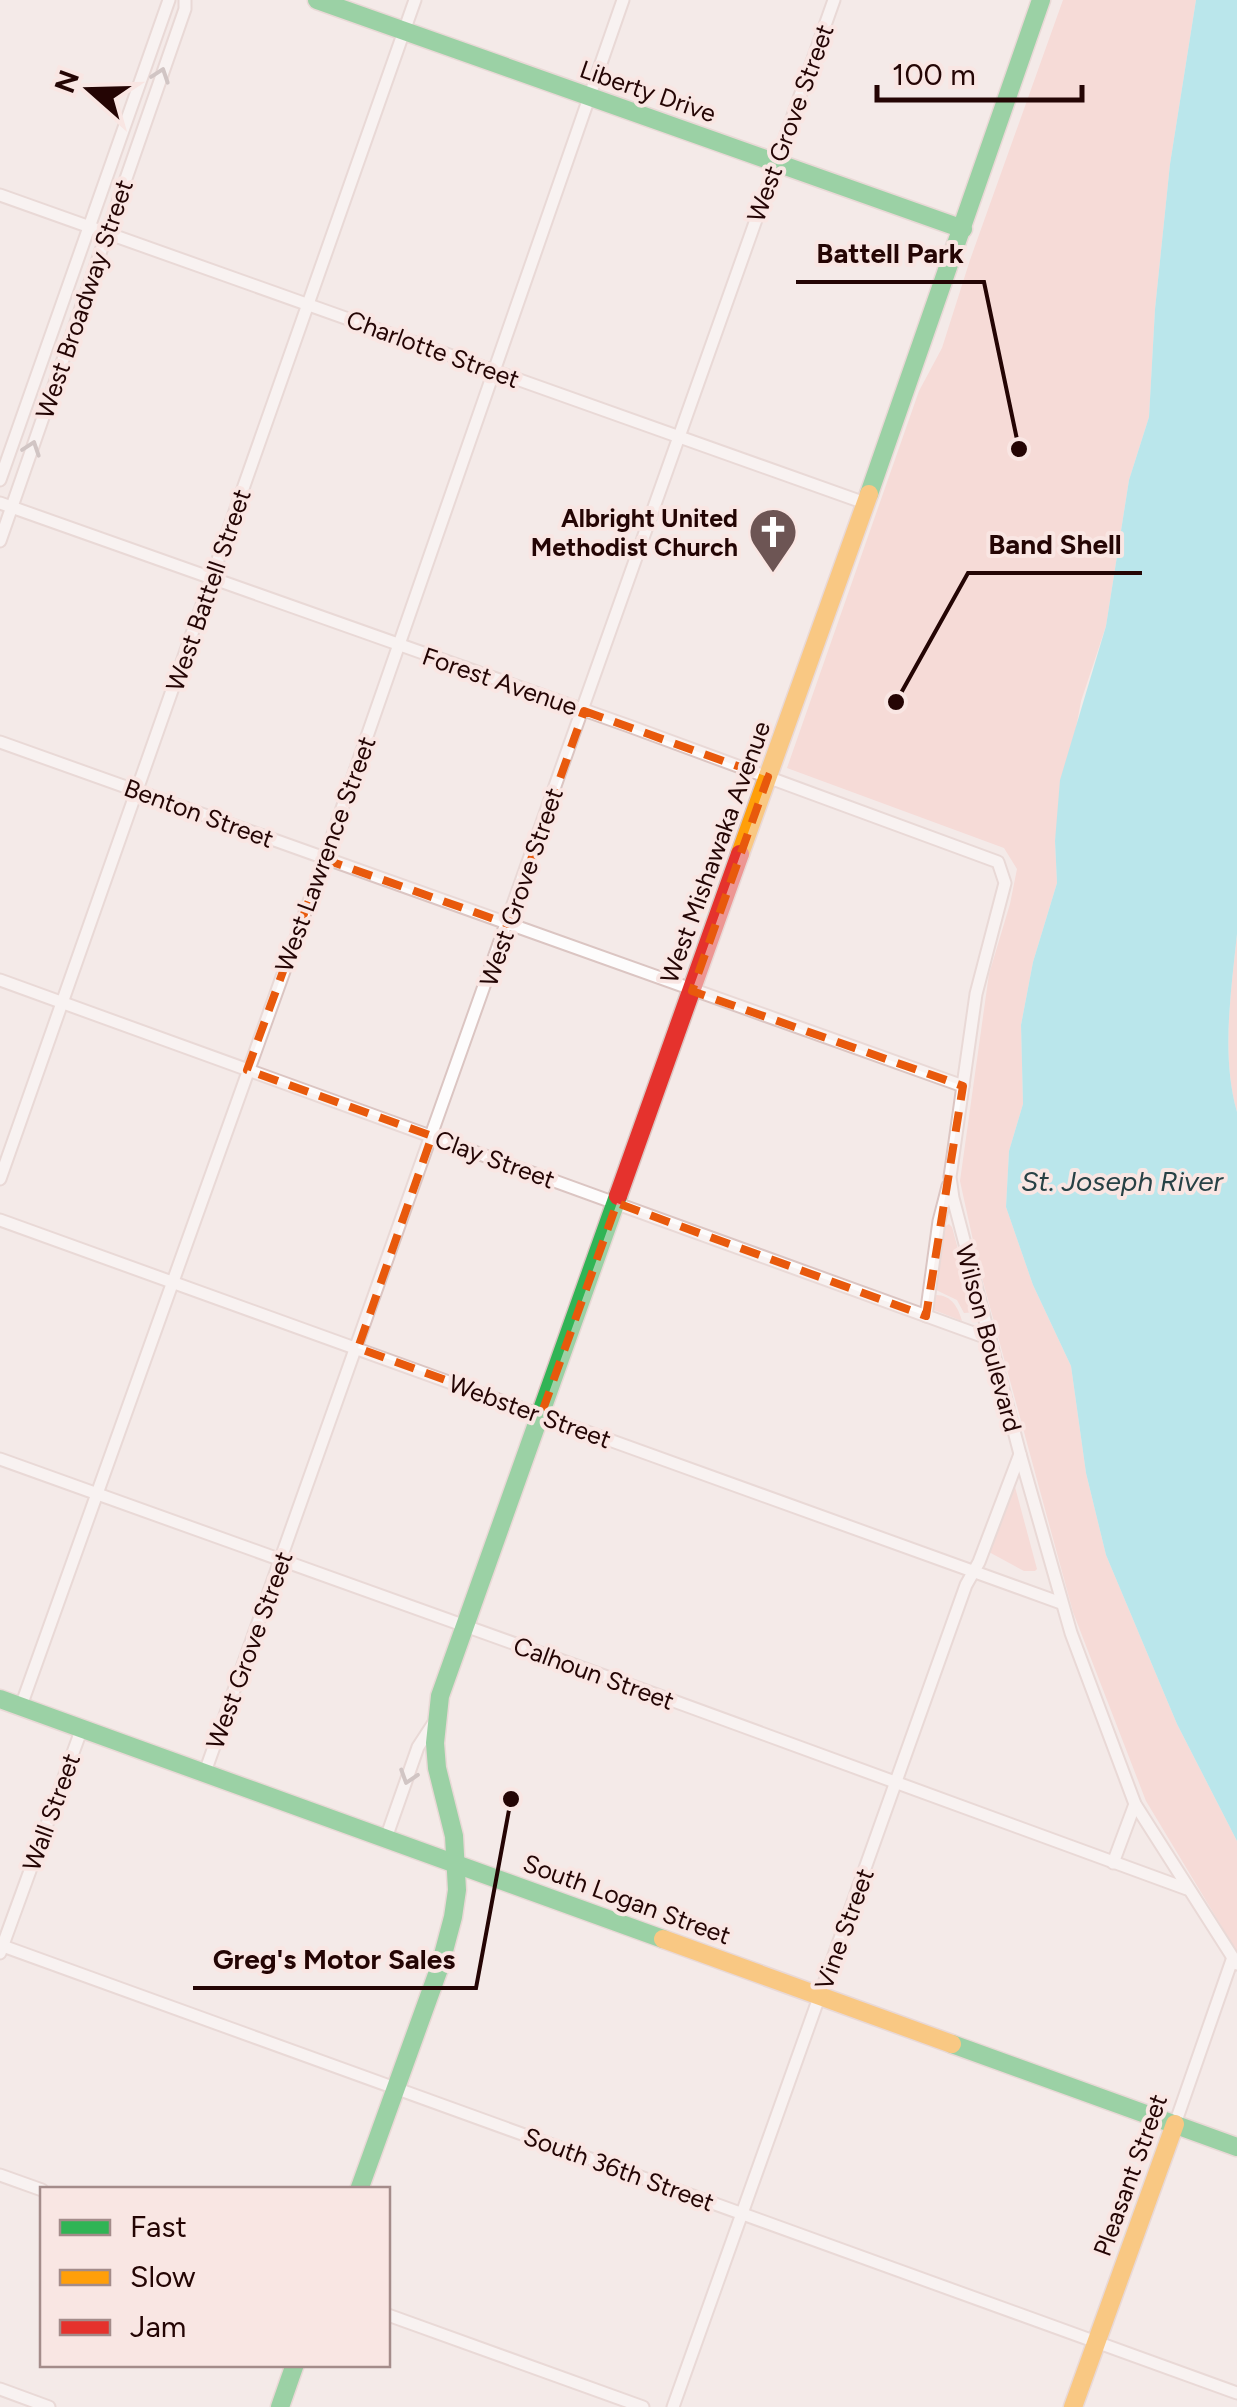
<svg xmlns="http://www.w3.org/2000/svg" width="1237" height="2407" viewBox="0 0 1237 2407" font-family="Figtree,sans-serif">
	<rect width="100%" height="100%" fill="#f4eae8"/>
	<g fill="#f8c9c3">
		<polygon points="1063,0 1196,0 1170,164 1155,309 1149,417 1129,480 1106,626 1081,701 1055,841 1057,883 1033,962 1021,1025 1023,1104 1009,1151 1006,1207 1033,1285 1071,1366 1086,1473 1106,1555 1177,1724 1237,1841 1237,1952 1146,1801 1073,1612 978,1263 960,1181 989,974 1010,904 1017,869 1004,848 787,768 919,391 942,348 970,260"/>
		<path d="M 1237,934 L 1237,1112 C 1221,1055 1231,993 1237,934 Z"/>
		<polygon points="949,1224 952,1227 975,1312 964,1313 957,1300 936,1290 944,1227"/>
		<path d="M 934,1295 C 951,1294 958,1307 962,1321 L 934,1310 Z"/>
		<polygon points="1015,1487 1037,1569 1035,1571 1024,1571 989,1552 1012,1488"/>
	</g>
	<path fill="#74e3f0" d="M 1196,0 L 1237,0 L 1237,934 C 1231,993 1221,1055 1237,1112 L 1237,1841 L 1177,1724 L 1106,1555 L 1086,1473 L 1071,1366 L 1033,1285 L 1006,1207 L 1009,1151 L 1023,1104 L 1021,1025 L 1033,962 L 1057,883 L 1055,841 L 1060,780 L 1106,626 L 1129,480 L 1149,417 L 1155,309 L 1170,164 Z"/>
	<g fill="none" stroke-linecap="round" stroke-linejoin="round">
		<g stroke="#dbc5c2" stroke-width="15">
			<g id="street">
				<polyline points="0,195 865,503"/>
				<polyline points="0,480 169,0"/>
				<polyline points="0,503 629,726 998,862 1005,883 976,994 950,1177 953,1198 1020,1454 1071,1633 1135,1804 1237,1964"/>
				<polyline points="0,541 185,9 185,0"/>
				<polyline points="0,742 963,1086"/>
				<polyline points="0,980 990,1339"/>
				<polyline points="0,1179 415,0"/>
				<polyline points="0,1220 1061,1603"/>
				<polyline points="926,1316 939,1221 948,1186"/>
				<path d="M 0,1459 C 397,1600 792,1743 1187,1889"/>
				<polyline points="21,1706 331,840 623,0"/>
				<polyline points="205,1772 834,0"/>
				<polyline points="386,1838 418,1747 433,1724"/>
				<polyline points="1113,1863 1135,1804"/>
				<polyline points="0,1945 1237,2393"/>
				<polyline points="0,1953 82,1728"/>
				<polyline points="1175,2124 1232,1960"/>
				<polyline points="0,2175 42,2190"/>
				<polyline points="388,2315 643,2407"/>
				<polyline points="0,2389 49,2407"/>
				<polyline points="673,2407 966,1585 979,1562 1020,1454"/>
			</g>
		</g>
		<g stroke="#dbc5c2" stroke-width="21">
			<g id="fast">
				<polyline points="317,0 963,229"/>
				<polyline points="869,494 1041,0"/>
				<polyline points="0,1699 663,1939"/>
				<polyline points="952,2044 1237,2147"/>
				<polyline points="359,2190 440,1966 453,1917 457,1890 454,1836 437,1768 435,1743 440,1696 618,1196"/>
				<polyline points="280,2407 295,2364"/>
			</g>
		</g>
		<g stroke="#dbc5c2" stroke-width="21">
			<g id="slow">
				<polyline points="740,854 869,494"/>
				<polyline points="663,1939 952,2044"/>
				<polyline points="1073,2407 1175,2124"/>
			</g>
		</g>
		<g stroke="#dbc5c2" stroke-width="21">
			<polyline id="jam" points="618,1196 740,854"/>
		</g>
		<use href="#street" stroke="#fdfcfc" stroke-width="11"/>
		<use href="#fast" stroke="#30b455" stroke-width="18"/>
		<use href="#slow" stroke="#ff9f0a" stroke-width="18"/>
		<use href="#jam" stroke="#e5322d" stroke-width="18"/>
	</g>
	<defs><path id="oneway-chevron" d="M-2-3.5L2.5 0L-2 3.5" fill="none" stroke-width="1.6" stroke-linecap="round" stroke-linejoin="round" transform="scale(2.5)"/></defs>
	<g stroke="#a69999">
		<use href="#oneway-chevron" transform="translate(161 75) rotate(-71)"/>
		<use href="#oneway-chevron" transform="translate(32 448) rotate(-71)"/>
		<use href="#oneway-chevron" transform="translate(408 1777) rotate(108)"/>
	</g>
	<path d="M0 0H1237V2407H0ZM 584,711 L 768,777 L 692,991 L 963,1086 L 926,1316 L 617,1203 L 541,1415 L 358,1348 L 432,1136 L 247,1070 L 324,859 L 508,924 Z" fill="#f4eae8" fill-opacity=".55" fill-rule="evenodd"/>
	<path fill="none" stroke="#e8590c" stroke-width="8" stroke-dasharray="20 12" stroke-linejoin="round" d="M 584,711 L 768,777 L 692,991 L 963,1086 L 926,1316 L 617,1203 L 541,1415 L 358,1348 L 432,1136 L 247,1070 L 324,859 L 508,924 Z"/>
	<defs>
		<g id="church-pin" transform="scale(2.5)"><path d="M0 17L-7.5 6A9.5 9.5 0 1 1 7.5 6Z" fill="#6d5554" stroke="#f9e6e3"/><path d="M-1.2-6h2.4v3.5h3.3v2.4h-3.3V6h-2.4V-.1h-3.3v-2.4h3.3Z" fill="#fff"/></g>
	</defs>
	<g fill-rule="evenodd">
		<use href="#church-pin" x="773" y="532"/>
	</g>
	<g text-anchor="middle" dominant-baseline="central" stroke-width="8" stroke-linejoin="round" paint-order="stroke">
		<g font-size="25" fill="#240504" stroke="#f9e6e3">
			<text transform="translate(648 91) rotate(19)">Liberty Drive</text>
			<text transform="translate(790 123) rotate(-70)">West Grove Street</text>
			<text transform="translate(84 299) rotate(-71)">West Broadway Street</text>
			<text transform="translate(433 349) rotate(20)">Charlotte Street</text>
			<text transform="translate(208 590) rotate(-71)">West Battell Street</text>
			<text transform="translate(500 681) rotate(19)">Forest Avenue</text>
			<text transform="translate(199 813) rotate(20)">Benton Street</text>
			<text transform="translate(715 852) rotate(-70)">West Mishawaka Avenue</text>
			<text transform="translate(325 854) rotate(-70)">West Lawrence Street</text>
			<text transform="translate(521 887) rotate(-71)">West Grove Street</text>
			<text transform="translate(495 1159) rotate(20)">Clay Street</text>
			<text transform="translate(989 1338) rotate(75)">Wilson Boulevard</text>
			<text transform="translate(530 1411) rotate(20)">Webster Street</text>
			<text transform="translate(249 1650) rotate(-70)">West Grove Street</text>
			<text transform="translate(594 1673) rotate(20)">Calhoun Street</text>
			<text transform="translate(51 1812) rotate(-70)">Wall Street</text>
			<text transform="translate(627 1899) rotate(20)">South Logan Street</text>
			<text transform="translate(844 1929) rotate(-70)">Vine Street</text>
			<text transform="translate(619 2169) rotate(20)">South 36th Street</text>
			<text transform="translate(1130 2175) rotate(-70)">Pleasant Street</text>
		</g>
		<g font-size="25" font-weight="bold" fill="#240504" stroke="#f9e6e3" text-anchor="end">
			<text x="738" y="518">Albright United<tspan x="738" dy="29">Methodist Church</tspan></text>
		</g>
		<g font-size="28" font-style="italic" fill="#274145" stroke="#f9e6e3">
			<text x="1122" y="1181">St. Joseph River</text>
		</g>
	</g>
	<path fill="none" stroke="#240504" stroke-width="4" d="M1019 449L984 282H796M896 702L968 573H1142M511 1799L476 1988H193"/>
	<g fill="#240504" stroke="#f9e6e3" stroke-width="4">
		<circle cx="1019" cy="449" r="10"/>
		<circle cx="896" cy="702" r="10"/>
		<circle cx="511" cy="1799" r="10"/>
	</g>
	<g font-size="28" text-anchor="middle" font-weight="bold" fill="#240504" stroke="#f9e6e3" stroke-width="8" stroke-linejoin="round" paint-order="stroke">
		<text x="890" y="263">Battell Park</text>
		<text x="1055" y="554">Band Shell</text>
		<text x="334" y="1969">Greg's Motor Sales</text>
	</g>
	<rect x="40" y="2187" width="350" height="180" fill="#f9e6e3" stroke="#a48c8a" stroke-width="2.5"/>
	<rect x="60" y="2220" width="50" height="15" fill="#30b455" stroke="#a48c8a" stroke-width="2.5"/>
	<text x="130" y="2237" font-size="30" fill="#240504">Fast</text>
	<rect x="60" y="2270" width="50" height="15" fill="#ff9f0a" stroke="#a48c8a" stroke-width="2.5"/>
	<text x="130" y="2287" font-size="30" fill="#240504">Slow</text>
	<rect x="60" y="2320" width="50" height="15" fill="#e5322d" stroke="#a48c8a" stroke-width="2.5"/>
	<text x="130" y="2337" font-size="30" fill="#240504">Jam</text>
	<g transform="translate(90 90) rotate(290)" stroke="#f9e6e3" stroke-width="8" paint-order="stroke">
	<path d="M0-8L18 38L0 25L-18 38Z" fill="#240504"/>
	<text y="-15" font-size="28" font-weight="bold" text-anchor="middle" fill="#240504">N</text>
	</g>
	<path d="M877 85v15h205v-15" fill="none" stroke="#240504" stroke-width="5"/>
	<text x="892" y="85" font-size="30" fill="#240504" stroke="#f9e6e3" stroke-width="8" paint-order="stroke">100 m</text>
</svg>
